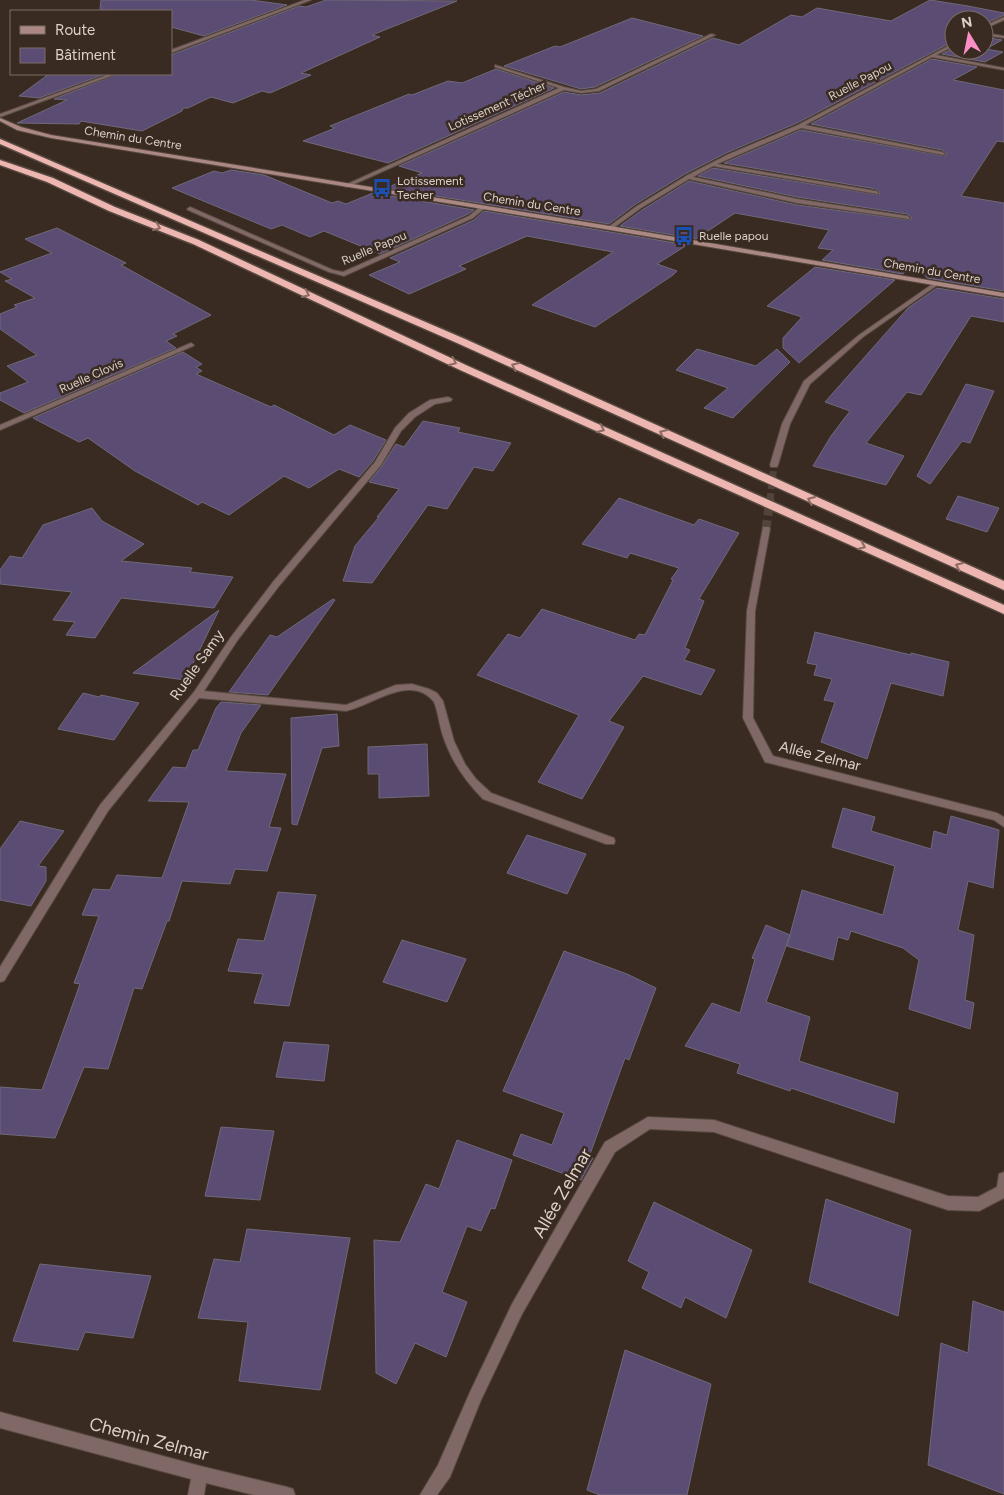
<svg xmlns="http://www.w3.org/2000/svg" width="1004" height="1495" viewBox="0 0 1004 1495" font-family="Figtree,sans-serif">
	<rect width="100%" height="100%" fill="#3a2b22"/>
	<g fill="#5b4c73" stroke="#6f697a">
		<polygon points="101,0 251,0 287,5 204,36 171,27 171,11 108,11 100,9"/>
		<polygon points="326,0 457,1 372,35 380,37 301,73 311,75 270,93 262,91 233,103 211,97 188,108 183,108 182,111 142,131 81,121 79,124 17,123 67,100 54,99 118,74 171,74 171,55 299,6 306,7"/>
		<polygon points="930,0 968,6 1004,13 1004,15 984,24 984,20 954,20 954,41 797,123 726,153 685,174 636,204 609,224 386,188 422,173 399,166 564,92 581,95 600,93 713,38 739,45 791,15 802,17 817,8 891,21"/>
		<polygon points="632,18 703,36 595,87 581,89 504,66 555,46 560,47"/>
		<polygon points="984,37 1002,40 986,49 1003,52 985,62 942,54 954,48 954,50 984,50"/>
		<polygon points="932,59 977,67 953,80 1004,90 1004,142 997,141 961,196 1004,203 1004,291 927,278 914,264 903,274 822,260 833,250 818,248 829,230 735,213 696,239 620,226 642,210 689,181 797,205 910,220 912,218 907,214 797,197 698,176 713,168 879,195 880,192 876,189 724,163 801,130 945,156 947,154 942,150 811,124"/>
		<polygon points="496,69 554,88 388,163 303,141 335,128 330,126 409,94 412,95 448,81 462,83"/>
		<polygon points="49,74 105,74 39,98 19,96"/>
		<polygon points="231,170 264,175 332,203 338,201 346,204 373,193 474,210 468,214 380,254 324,231 310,237 282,225 271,229 172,188 214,171 222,173"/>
		<polygon points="484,211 610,232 687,245 657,264 677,271 673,275 595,327 532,305 613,252 527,236 459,266 466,269 409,294 369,275 400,262 390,258 474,220"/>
		<polygon points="57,228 126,263 121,265 211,315 173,334 177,336 166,341 176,348 24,413 0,400 0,393 28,382 7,366 37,355 0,329 0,314 17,307 14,305 35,298 5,281 12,279 0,272 52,253 25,239"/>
		<polygon points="815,267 895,280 799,363 783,348 783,338 802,317 767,306"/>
		<polygon points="937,288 1004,299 1004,322 971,316 921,395 907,392 866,443 904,456 886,485 813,466 831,436 850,411 825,402 908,308"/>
		<polygon points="697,349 756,366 777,349 790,362 733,418 704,408 728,388 676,370"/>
		<polygon points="183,352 202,364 196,367 202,371 196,374 271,407 274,405 334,435 350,425 386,440 373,461 359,477 339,469 309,488 284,476 229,515 202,502 198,505 135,471 88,438 79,442 33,418"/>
		<polygon points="966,384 994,391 970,443 962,441 930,484 917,476"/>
		<polygon points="423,421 460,428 458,432 511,443 493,471 474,467 447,509 428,505 372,583 343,581 355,546 379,517 377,517 399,489 369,482 382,466 396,444 404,447"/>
		<polygon points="958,496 999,508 987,532 946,519"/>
		<polygon points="619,498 694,525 699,519 739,533 699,599 704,601 685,648 690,650 684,660 715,670 701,695 643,676 609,721 624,727 582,799 538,782 579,715 477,675 508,634 520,638 542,609 635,640 639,634 645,635 673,580 671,579 679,568 630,553 627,558 582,544"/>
		<polygon points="92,508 102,521 144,544 121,561 192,568 190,572 233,577 214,608 121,598 95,638 66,635 75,622 53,620 72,592 0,584 0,570 10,556 22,558 43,525"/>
		<polygon points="333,599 335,600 268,695 229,692 270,635 277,637"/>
		<polygon points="219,610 185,680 133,673"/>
		<polygon points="815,632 911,655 911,653 949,662 943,696 891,683 867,759 821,742 835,702 824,700 832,679 814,675 817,665 807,663"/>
		<polygon points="83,693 99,697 101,695 139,703 114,740 58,729"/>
		<polygon points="221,702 261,705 241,733 226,771 286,774 269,827 281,828 267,871 235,869 230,884 182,881 169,921 167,921 142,989 134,988 108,1069 84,1067 55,1138 0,1134 0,1087 42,1090 80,984 74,983 99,916 82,915 93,889 110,890 117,875 162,878 189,802 148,801 173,767 186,768 193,750 198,750 216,708"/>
		<polygon points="337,714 339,746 322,748 297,825 292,824 291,718"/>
		<polygon points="427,744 429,796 379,798 379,774 368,774 368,747"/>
		<polygon points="843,808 875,817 871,831 931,849 934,831 947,835 951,816 999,830 993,888 968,881 958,930 974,935 965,1000 974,1003 970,1029 909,1009 919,960 903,948 851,931 848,940 838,937 833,960 787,946 802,890 883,915 895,866 832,847"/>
		<polygon points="20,821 64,831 38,866 46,867 46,881 31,906 0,900 0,849"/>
		<polygon points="527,835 586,854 567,894 507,873"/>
		<polygon points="278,892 316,895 289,1006 254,1003 263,974 228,971 238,939 264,941"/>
		<polygon points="766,925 790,935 766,1002 810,1017 799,1061 898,1093 894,1123 791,1088 790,1091 737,1073 740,1064 685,1046 712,1003 740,1013 755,959 752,958"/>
		<polygon points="402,940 466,959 447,1002 383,982"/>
		<polygon points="564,951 627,974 656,988 629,1060 625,1058 589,1157 593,1158 581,1180 513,1155 521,1134 552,1145 564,1113 503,1091"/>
		<polygon points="284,1042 329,1045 324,1081 276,1077"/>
		<polygon points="221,1127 274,1131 260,1200 205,1196"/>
		<polygon points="457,1140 512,1160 495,1209 491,1208 481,1231 467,1226 442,1292 467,1302 446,1357 415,1343 396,1384 376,1373 374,1240 400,1242 426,1184 439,1189"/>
		<polygon points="826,1199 911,1230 898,1316 809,1282"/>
		<polygon points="654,1202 752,1250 726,1318 685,1297 681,1308 642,1288 649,1272 628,1261"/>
		<polygon points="247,1229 350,1238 320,1390 239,1381 248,1322 198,1318 214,1259 240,1262"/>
		<polygon points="40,1264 151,1276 133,1338 85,1332 78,1350 13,1341"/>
		<polygon points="973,1301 1004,1312 1004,1494 928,1465 941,1343 968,1353"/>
		<polygon points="625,1350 711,1384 687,1495 600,1495 587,1490"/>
	</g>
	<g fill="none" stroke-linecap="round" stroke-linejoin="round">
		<polyline stroke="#52443b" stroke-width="7" stroke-dasharray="7 4" stroke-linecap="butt" points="770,500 774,465"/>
		<polyline stroke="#52443b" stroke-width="9" stroke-dasharray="9 4.5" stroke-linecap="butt" points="766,529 770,498"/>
		<g stroke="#574940" stroke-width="2">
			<g id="street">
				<polygon points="305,0 311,0 171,53 171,50"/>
				<polygon points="1004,17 1004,20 984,29 984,26"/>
				<polygon points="984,33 1004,36 1004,38 984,35"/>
				<polygon points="711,34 715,35 599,91 581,93 564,90 348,187 343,186 559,88 495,67 495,65 564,87 581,91 596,89"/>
				<polygon points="954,43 954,46 936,55 1004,68 1004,70 932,57 805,125 942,152 945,154 944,155 801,128 717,164 876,191 878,192 878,194 713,166 693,177 797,199 907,216 910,218 909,219 797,203 689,179 641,208 612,229 607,228 637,206 686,176 727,155 798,125"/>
				<polygon points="110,74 116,74 0,117 0,114"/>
				<polygon points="190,207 333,270 343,272 469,216 480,207 485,208 473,218 344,276 329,272 188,210 187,209"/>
				<polygon points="934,283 939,284 863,337 810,384 790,424 778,465 777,467 771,467 770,465 782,424 804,381 859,335"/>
				<polygon points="191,343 194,345 193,346 0,430 0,425"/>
				<path d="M 448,397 L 452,399 L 451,401 L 435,404 L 415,417 L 401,431 L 381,465 L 279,586 L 237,641 L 204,691 L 346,705 L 396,685 L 412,684 L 429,689 L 437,693 L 443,701 L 454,741 L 465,764 L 476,779 L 491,793 L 614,838 L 615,841 L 614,844 L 606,844 L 483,799 C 464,780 450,759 442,733 C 439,723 438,712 434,702 C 411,673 373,705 346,711 L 199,698 L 108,811 L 4,981 L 0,982 L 0,967 L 100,805 L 194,692 L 231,637 L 273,582 L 375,462 L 395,428 L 409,413 L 430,400 Z"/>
				<polygon points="763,527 769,527 770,529 755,611 753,718 773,756 997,813 1004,817 1004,827 994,820 765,762 743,718 747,611"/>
				<polygon points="648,1117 714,1120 948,1196 978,1197 997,1187 999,1174 1004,1172 1004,1198 979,1211 948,1210 714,1132 650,1129 615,1152 522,1314 481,1400 450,1477 437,1495 420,1495 438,1465 471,1390 512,1304 605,1142"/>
				<polygon points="0,1412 200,1466 287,1487 293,1489 295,1495 254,1495 206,1483 204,1495 188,1495 191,1479 0,1428"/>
			</g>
		</g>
		<g stroke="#574940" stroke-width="2">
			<polygon id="secondary" points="0,118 21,127 51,135 610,226 1004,293 1004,297 610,230 51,138 17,130 0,121"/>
		</g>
		<g stroke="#574940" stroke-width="3">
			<g id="highway">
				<polygon points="0,139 465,339 1004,581 1004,590 457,343 0,144"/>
				<polygon points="0,160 53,178 115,207 199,240 468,366 1004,605 1004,614 460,370 193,244 109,211 47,182 0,165"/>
			</g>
		</g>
		<use href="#street" fill="#7f6866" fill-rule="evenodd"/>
		<use href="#secondary" fill="#ab8884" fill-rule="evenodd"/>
		<use href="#highway" fill="#edb6b1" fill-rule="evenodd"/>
	</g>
	<defs><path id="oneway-chevron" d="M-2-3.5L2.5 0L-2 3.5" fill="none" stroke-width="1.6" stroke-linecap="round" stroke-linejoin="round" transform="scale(1.25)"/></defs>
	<g stroke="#8b6a62">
		<use href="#oneway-chevron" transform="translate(157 227) rotate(22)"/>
		<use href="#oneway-chevron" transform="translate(306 294) rotate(25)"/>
		<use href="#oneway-chevron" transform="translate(453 362) rotate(25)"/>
		<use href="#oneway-chevron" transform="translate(515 366) rotate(-156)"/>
		<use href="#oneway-chevron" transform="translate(601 429) rotate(24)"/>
		<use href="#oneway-chevron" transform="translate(663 433) rotate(-156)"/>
		<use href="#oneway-chevron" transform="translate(811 500) rotate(-156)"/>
		<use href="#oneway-chevron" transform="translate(862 546) rotate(24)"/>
		<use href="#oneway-chevron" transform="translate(959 566) rotate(-156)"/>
	</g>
	<defs>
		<g id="bus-bare" transform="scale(1.5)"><path d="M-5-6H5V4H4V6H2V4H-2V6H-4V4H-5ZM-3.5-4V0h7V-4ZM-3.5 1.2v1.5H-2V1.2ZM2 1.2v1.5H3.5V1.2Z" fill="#1a4fb4" stroke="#3a2b22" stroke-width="2.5" paint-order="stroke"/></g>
	</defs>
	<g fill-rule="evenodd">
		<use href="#bus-bare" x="382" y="188"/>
		<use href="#bus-bare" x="684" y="236"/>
	</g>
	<g text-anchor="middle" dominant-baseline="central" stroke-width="5" stroke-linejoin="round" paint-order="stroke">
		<g font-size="12" fill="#dbd1cb" stroke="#3a2b22">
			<text transform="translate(860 81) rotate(-28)">Ruelle Papou</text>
			<text transform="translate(497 106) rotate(-24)">Lotissement Técher</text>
			<text transform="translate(133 138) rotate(9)">Chemin du Centre</text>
			<text transform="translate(532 204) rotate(9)">Chemin du Centre</text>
			<text transform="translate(374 248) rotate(-23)">Ruelle Papou</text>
			<text transform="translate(932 271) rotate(10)">Chemin du Centre</text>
			<text transform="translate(91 376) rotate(-24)">Ruelle Clovis</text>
		</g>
		<g font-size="12" fill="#dbd1cb" stroke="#3a2b22" text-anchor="start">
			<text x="397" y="181">Lotissement<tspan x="397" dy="14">Techer</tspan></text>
			<text x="699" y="236">Ruelle papou</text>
		</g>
		<g font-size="15" fill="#dbd1cb" stroke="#3a2b22">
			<text transform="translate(197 665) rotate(-55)">Ruelle Samy</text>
			<text transform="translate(820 756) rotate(14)">Allée Zelmar</text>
		</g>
		<g font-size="18" fill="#dbd1cb" stroke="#3a2b22">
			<text transform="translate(562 1193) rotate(-60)">Allée Zelmar</text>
			<text transform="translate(149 1439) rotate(15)">Chemin Zelmar</text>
		</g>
	</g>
	<rect x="10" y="10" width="162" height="65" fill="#3a2b22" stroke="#7a6d66"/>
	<rect x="20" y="26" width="25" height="8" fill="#ab8884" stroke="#7a6d66"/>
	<text x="55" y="35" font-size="15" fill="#dbd1cb">Route</text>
	<rect x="20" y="48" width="25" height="15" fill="#5b4c73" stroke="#7a6d66"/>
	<text x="55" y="60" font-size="15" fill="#dbd1cb">Bâtiment</text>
	<g transform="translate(969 35) rotate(350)"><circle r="24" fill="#3a2b22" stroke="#7a6d66"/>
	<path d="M0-4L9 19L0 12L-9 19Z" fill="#fb8fc5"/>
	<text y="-8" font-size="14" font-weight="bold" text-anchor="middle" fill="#dbd1cb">N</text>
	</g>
</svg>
